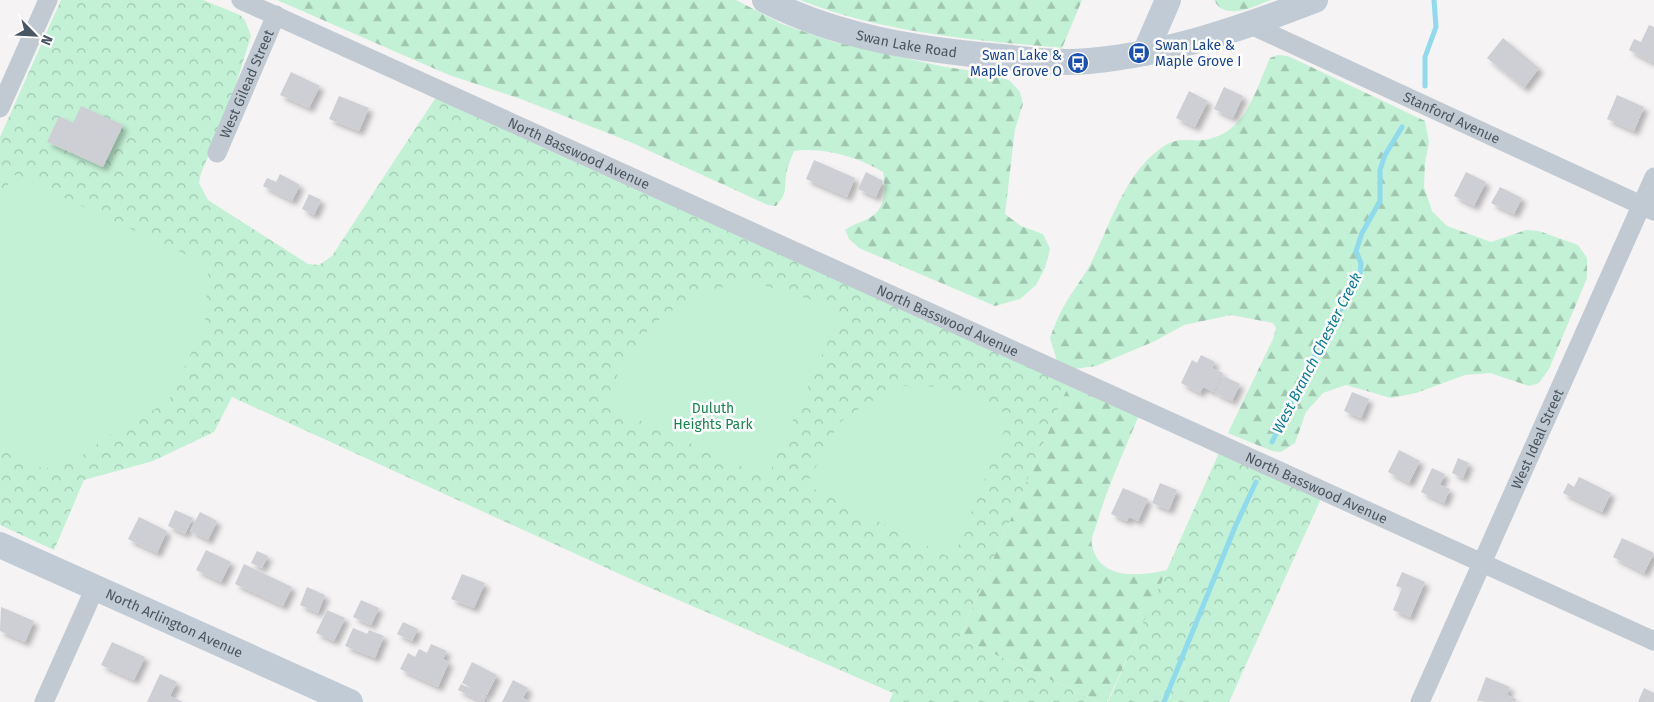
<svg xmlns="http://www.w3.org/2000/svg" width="1654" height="702" viewBox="0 0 1654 702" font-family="'Fira Sans',sans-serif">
	<defs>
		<pattern id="forest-firs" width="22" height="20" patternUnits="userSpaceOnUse" patternTransform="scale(1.25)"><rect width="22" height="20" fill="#c3f1d5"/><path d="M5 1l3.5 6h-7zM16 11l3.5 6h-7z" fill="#a0c6b0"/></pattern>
		<pattern id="park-crowns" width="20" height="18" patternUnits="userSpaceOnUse" patternTransform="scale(1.25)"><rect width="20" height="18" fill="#c3f1d5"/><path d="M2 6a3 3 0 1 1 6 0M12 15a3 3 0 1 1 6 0" fill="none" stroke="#a0c6b0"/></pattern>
		<filter id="shadow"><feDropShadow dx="4.5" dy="4.5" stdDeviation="2.5" flood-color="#0004"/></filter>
	</defs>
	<rect width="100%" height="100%" fill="#f5f3f3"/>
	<g fill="url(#forest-firs)">
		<path d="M 277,0 L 736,0 L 782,24 L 834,42 L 945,67 L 996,74 L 1010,81 L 1020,92 L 1023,104 L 1015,129 L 1005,214 L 1021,226 L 1043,234 L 1050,249 L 1045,268 L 1036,285 L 1020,299 L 995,306 L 859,248 L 849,239 L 845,230 C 853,224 863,222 871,217 C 886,208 886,187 883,172 C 857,157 825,147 794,151 C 791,159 787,167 786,175 C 784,191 788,192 776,206 L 768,205 L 628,141 L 521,99 L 449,75 Z"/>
		<path d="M 800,0 L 1082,0 L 1062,48 C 973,40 883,33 800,0 Z"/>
		<path d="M 1214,0 L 1271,0 C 1255,6 1225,22 1214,0 Z"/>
		<path d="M 1278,55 L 1288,56 L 1425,121 L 1429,142 L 1425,163 L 1424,187 L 1432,211 L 1447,226 L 1491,242 L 1526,230 L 1539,231 L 1578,245 L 1587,258 L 1587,278 L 1549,369 L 1539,383 L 1529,386 L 1490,373 L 1465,375 L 1416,393 L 1391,398 L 1346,385 L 1323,393 L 1306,412 L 1295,443 L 1281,452 L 1272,451 L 1228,433 L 1273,339 L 1276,328 L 1273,323 L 1231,315 L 1184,325 L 1155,341 L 1096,366 L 1074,369 L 1057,361 L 1050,338 C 1054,327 1058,316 1064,306 C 1072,291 1084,277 1092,261 C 1112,221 1125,172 1164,146 C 1180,136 1188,142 1204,140 C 1246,134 1255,91 1270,58 Z"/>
		<path d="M 1072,377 L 1141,410 C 1126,448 1108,484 1097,523 C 1095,530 1090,539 1092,545 C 1099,581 1140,576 1168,570 L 1107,702 L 1099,702 L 959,638 Z"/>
	</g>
	<g fill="url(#park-crowns)">
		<polygon points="61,0 203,0 240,15 245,20 251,36 227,113 201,173 199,183 208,200 308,264 319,265 332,256 440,91 1072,377 959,638 1099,702 889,702 893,693 646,586 232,397 214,432 153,461 84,480 54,550 0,525 0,137"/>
		<polygon points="1222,446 1324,492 1229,702 1108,702"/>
	</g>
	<g fill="#c3f1d5">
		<polygon points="13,174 200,261 208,274 205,324 168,402 115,431 79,458 44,469 0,450 0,202"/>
		<polygon points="751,281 812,300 841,313 767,478 628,415 612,400 619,367 652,325 696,293"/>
		<polygon points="905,386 946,387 979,399 1010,416 953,559 806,485 839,423 867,403"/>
	</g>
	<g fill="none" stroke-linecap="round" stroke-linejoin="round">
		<g stroke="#90daee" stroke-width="5">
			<polyline points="1425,86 1425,57 1436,27 1434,0"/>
			<polyline points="1272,442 1318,349 1360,276 1361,263 1356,251 1362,233 1380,201 1380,170 1385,155 1402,127"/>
			<polyline points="1164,702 1235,527 1256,482"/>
		</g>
	</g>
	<g fill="#cdcfd5" filter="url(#shadow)">
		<polygon points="1649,25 1654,27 1654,63 1629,50 1634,39 1641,42"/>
		<polygon points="1503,38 1539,68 1524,88 1487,58"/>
		<polygon points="291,72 320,86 309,108 280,95"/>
		<polygon points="1224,87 1243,96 1233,118 1214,109"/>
		<polygon points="1189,91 1208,101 1195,127 1176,118"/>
		<polygon points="1617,95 1644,107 1634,131 1607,119"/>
		<polygon points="339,96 369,108 359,131 329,119"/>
		<polygon points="81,106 123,125 103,167 47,142 59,116 73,123"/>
		<polygon points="814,160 855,178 847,197 806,179"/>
		<polygon points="866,172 883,181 876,197 858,189"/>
		<polygon points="1466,172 1486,182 1474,206 1454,196"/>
		<polygon points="280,174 300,185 292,201 263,186 267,178 276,182"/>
		<polygon points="1500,187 1522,198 1514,214 1491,203"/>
		<polygon points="309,194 321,200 314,215 302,209"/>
		<polygon points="1201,355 1215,362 1212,368 1223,373 1214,392 1203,387 1200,393 1181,383 1192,360 1197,363"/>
		<polygon points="1223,376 1240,384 1232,401 1215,393"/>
		<polygon points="1352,392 1369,399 1361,418 1344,411"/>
		<polygon points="1399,450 1420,461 1409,483 1388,472"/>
		<polygon points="1458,458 1469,463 1463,478 1452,473"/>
		<polygon points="1432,468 1445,474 1440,485 1450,489 1444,503 1421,492"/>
		<polygon points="1579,477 1611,493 1602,512 1563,493 1568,483 1574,487"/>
		<polygon points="1160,483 1177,490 1169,510 1152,503"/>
		<polygon points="1123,488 1148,499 1138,521 1129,517 1127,521 1111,514"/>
		<polygon points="175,510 193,518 185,534 168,526"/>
		<polygon points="200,512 217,521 208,540 190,531"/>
		<polygon points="139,517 167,531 157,553 128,539"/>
		<polygon points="1622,538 1654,553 1644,573 1613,557"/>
		<polygon points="206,550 231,562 221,582 196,570"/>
		<polygon points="257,551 268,556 262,568 251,563"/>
		<polygon points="244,564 292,587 283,606 235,584"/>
		<polygon points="1402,572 1425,582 1410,617 1393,610 1402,588 1396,586"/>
		<polygon points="462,574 485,583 474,608 451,599"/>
		<polygon points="307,587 325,595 318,613 300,605"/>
		<polygon points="361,600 379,608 371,625 353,617"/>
		<polygon points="1,607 34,621 25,642 0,631"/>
		<polygon points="327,610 345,618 334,641 316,633"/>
		<polygon points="403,622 418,629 412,641 397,634"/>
		<polygon points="353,628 367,634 369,630 384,636 375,658 345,646"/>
		<polygon points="112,642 145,657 134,680 101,665"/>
		<polygon points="431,644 447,651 443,659 449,662 438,687 400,669 408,653 415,657 419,649 427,653"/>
		<polygon points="472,662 497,675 487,695 462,683"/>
		<polygon points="160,674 177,682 170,696 183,702 147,702"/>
		<polygon points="1486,677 1510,687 1507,695 1516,699 1515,702 1477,701"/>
		<polygon points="513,680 528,688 523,698 530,702 502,702"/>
		<polygon points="461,684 486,696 483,702 458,690"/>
		<polygon points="1644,688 1654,693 1654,702 1638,702"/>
	</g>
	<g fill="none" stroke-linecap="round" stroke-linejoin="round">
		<g stroke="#c1cad2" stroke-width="19">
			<path id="s1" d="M 241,0 L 1654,641"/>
			<path id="s2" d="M 1251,25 L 1654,211"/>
			<polyline points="0,108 48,0"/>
			<path id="s3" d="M 217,153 L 276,15"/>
			<polyline points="44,702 95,588"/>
			<path id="s4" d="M 1420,702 L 1654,177"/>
		</g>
		<g stroke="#c1cbd6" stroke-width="26">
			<path id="s5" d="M 765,0 C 838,38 922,50 1002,57 C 1031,60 1060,64 1089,61 C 1167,54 1243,28 1315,0"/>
			<polyline points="1145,53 1168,0"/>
			<path id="s6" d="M 0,545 L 350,702"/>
		</g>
	</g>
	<defs>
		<g id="bus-disc" transform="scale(1.125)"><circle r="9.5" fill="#1a4fb4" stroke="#fff"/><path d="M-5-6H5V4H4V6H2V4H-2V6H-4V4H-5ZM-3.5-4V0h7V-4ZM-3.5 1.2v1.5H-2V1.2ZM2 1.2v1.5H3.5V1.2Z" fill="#fff"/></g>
	</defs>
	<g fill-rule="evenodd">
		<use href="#bus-disc" x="1139" y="53"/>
		<use href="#bus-disc" x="1078" y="63"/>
	</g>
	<g text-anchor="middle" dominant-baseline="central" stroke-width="5" stroke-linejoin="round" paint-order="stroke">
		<g font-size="14" fill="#4a5661" stroke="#fff">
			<text stroke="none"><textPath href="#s5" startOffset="149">Swan Lake Road</textPath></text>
			<text stroke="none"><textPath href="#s3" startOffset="75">West Gilead Street</textPath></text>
			<text stroke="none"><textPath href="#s2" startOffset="221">Stanford Avenue</textPath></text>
			<text stroke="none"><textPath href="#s1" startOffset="371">North Basswood Avenue</textPath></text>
			<text stroke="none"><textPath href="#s1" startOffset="776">North Basswood Avenue</textPath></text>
			<text stroke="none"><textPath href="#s4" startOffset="288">West Ideal Street</textPath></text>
			<text stroke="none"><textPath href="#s1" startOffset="1181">North Basswood Avenue</textPath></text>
			<text stroke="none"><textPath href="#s6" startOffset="191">North Arlington Avenue</textPath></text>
		</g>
		<g font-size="14" fill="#164399" stroke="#fff" text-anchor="start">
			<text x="1155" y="45">Swan Lake &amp;<tspan x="1155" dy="16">Maple Grove I</tspan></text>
			<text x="1062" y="55" text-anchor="end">Swan Lake &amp;<tspan x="1062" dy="16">Maple Grove O</tspan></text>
		</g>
		<g font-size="14" fill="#17864f" stroke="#fff">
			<text x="713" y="408">Duluth<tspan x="713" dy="16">Heights Park</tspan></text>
		</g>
		<g font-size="15" font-style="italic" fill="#0c7c9b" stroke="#fff">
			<text transform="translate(1317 353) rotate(-63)">West Branch Chester Creek</text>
		</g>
	</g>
	<g transform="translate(35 35) rotate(114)" stroke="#ffffff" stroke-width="4" paint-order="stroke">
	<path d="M0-4L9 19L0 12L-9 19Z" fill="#4a5661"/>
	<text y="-8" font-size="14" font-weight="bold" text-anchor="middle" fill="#4a5661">N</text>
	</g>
</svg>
